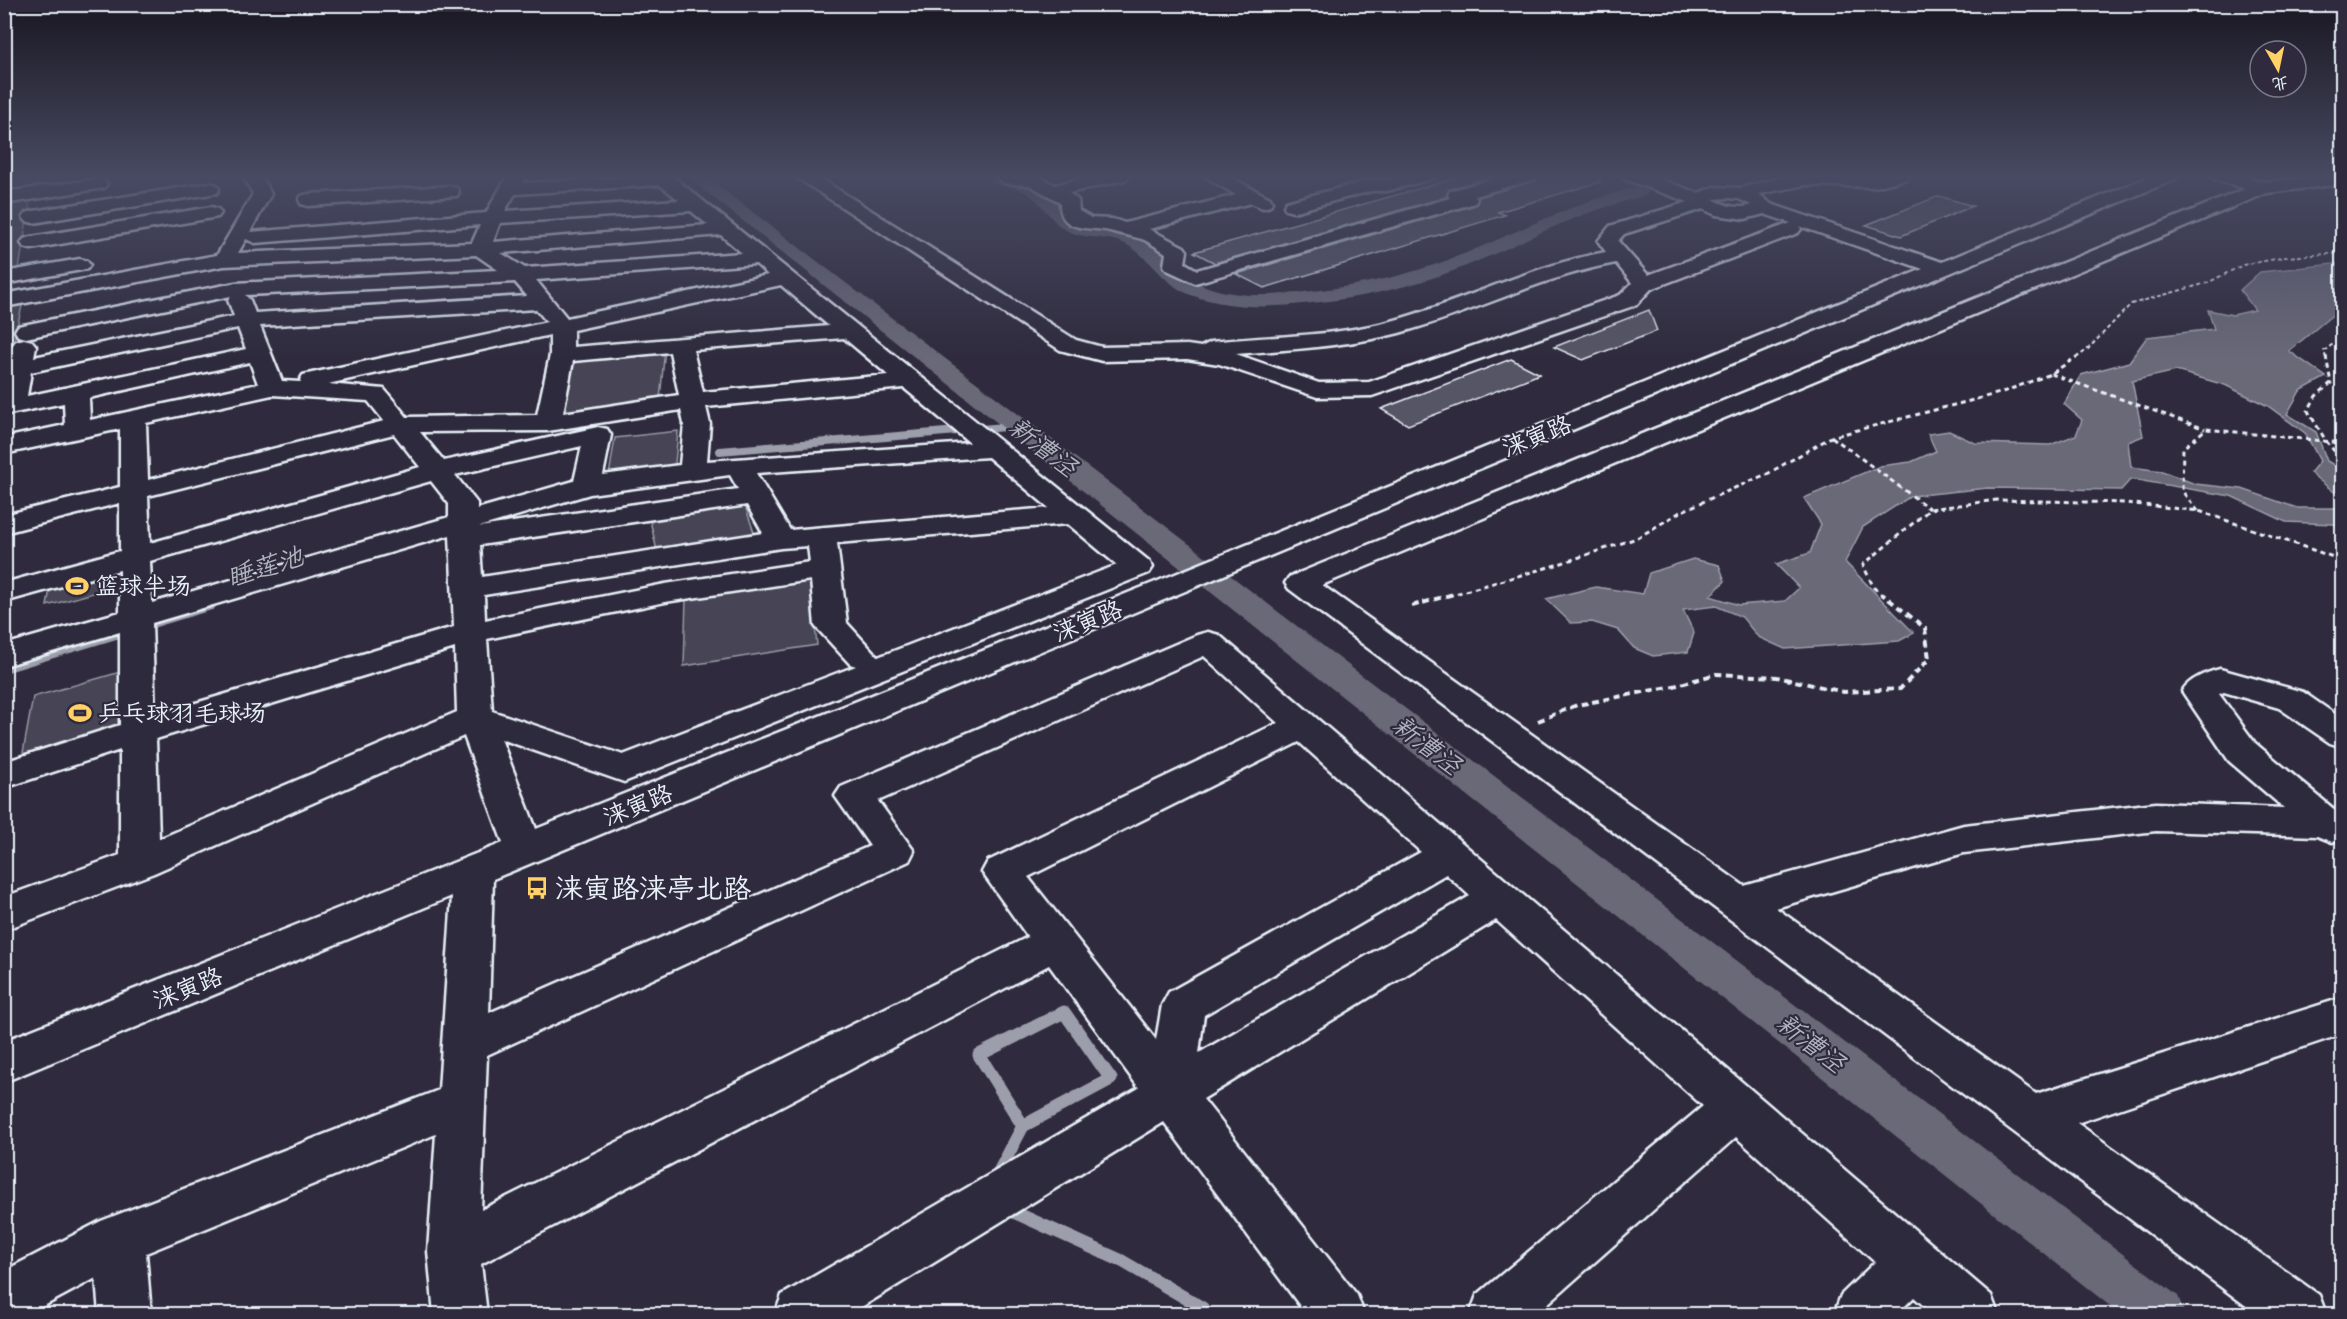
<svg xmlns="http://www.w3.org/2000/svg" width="2347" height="1319" viewBox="0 0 2347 1319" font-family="Caveat,'LXGW WenKai TC',sans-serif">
	<rect width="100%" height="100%" fill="#2f2a3d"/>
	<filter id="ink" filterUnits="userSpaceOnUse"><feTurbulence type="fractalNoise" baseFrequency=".0167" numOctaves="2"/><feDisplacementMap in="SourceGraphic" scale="12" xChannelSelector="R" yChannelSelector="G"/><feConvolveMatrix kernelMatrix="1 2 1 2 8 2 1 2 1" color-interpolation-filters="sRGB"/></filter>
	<g filter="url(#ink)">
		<g fill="#464455" stroke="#979aa6" stroke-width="1.5">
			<polygon points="31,196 19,269 5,271 5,200"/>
			<polygon points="23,302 5,377 5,306"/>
			<polygon points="665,348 659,409 562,420 575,358"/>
			<polygon points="678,431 674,474 608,482 615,438"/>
			<polygon points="742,497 759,547 661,568 649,516"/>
			<polygon points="103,567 104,590 47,606 51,583"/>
			<polygon points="810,579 817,645 684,666 686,598"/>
			<polygon points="131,669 131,730 21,764 33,697"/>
		</g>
		<polygon fill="#696978" stroke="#9c9fab" stroke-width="1.5" points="2342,263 2342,289 2336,290 2342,300 2342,307 2289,351 2326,377 2300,391 2287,414 2316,432 2327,461 2342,470 2342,498 2310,473 2320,461 2305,433 2268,406 2225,385 2176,371 2132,381 2143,436 2128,442 2131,467 2162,471 2195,484 2242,489 2297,508 2339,508 2342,505 2342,527 2333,524 2286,522 2231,496 2131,479 2121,490 1988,488 1911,496 1863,527 1845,562 1914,633 1899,641 1785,649 1758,637 1742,617 1716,606 1683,610 1694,633 1688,652 1653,656 1634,648 1618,630 1592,622 1571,623 1546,599 1596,587 1643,594 1649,573 1693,559 1719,565 1725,581 1710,596 1739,605 1785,601 1799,588 1776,564 1810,553 1821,524 1804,498 1880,466 1911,462 1936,451 1928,434 1949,431 1975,443 2050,445 2076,435 2082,420 2064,404 2081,375 2129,362 2147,337 2214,329 2208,310 2233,315 2255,310 2240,290 2260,272"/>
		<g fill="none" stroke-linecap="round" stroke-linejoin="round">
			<polyline stroke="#9c9fab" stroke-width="8" points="720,451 1017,426"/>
			<polyline stroke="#9c9fab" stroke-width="10" points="4,668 211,605"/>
			<g stroke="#9c9fab" stroke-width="13">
				<polygon points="1064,1012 1111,1079 1023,1126 979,1055"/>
				<polyline points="995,1179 1023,1126"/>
				<polyline points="1007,1209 1122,1261 1201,1307 1209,1314"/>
			</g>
			<g fill="#696978" fill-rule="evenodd">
				<polygon points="685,175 704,175 2178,1296 2185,1314 2120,1314"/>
				<path d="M 982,175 C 1007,175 1035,176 1053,197 C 1062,207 1069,218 1083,224 C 1104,233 1128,228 1148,241 C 1168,255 1181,277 1205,286 C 1236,298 1271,296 1304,292 C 1349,287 1393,279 1437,264 C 1506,239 1568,203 1640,186 L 1646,187 L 1649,191 L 1646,195 C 1619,203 1591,211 1565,222 C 1527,238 1491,257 1453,271 C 1407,288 1360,298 1312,303 C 1271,308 1230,309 1191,295 C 1163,285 1150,255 1123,243 C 1106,236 1087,239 1070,232 C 1051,224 1044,203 1027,193 C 1013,184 993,190 982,175 Z"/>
			</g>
		</g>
		<g fill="#575565" stroke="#e8f1f8" stroke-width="1.5">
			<polygon points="1467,175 1496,175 1449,189 1446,197 1215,263 1194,252"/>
			<polygon points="1539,175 1599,175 1600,182 1498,212 1505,215 1264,288 1236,274 1476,205 1479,197 1535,181"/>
			<polygon points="1939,196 1973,206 1901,236 1866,225"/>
			<polygon points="1649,310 1657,331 1583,360 1554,347"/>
			<polygon points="1511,359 1540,374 1408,425 1381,409"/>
		</g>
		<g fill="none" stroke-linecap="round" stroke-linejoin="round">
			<g stroke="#e8f1f8" stroke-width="5">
				<g id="minor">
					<path d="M 243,175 L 261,175 L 271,194 L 250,232 L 486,213 L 508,175 L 526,175 L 522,183 L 671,175 L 1149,561 L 1153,567 L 1149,573 L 624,782 L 501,739 L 536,829 L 1158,581 L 1923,269 L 1799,226 L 1801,229 L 1798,233 L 1651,289 L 1636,305 L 1372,396 L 1317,397 L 1219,364 L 1187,359 L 1102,361 L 1060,350 L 793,175 L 815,175 L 1076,340 L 1102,347 L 1187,345 L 1201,347 L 1211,342 C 1269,336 1327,337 1384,323 C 1459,304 1529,266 1606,252 L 1598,241 L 1610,226 L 1688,202 L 1624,179 L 1621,175 L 1649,175 L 1698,193 L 1714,187 L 1740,188 L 1791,175 L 1910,175 L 1907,179 L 1874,187 L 1805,185 L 1759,194 L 1771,204 L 1942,262 L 2153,175 L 2179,175 L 2176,179 L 1950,273 L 493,879 L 489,1013 L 870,846 L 835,796 L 841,787 L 1197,635 L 1208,632 L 1219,635 L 1991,1295 L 1998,1314 L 1933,1314 L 1914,1297 L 1897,1314 L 1834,1314 L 1841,1295 L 1875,1262 L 1736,1137 L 1536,1314 L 1470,1314 L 1477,1295 L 1703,1106 L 1496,920 L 1203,1099 L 1357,1295 L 1364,1314 L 1306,1314 L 1164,1122 L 850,1314 L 775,1314 L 782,1295 L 1139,1088 L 1049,965 L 481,1264 L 487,1314 L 434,1314 L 428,1251 L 436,1134 L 146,1253 L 151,1314 L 99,1314 L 96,1278 L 29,1314 L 4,1314 L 4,1271 L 101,1221 L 439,1090 L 452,896 L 4,1082 L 4,1041 L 503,843 L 464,736 L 154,873 L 4,930 L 4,897 L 120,855 L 120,750 L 4,788 L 4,762 L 120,725 L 120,632 L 4,666 L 4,645 L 120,612 L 120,570 L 4,602 L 4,583 L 120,551 L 120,503 L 4,533 L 4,515 L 120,487 L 120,429 L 4,454 L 4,438 L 65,425 L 64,403 L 4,415 L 4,386 L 12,346 L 16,341 L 24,339 L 32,341 L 36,346 L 34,357 L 234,316 L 228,300 L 231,296 L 26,338 L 18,336 L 15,331 L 18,326 L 235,283 L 498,270 L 476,255 L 224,266 L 4,307 L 4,294 L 217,255 L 253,194 ZM 660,185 L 679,200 L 505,211 L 515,194 ZM 1728,198 L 1739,199 L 1751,205 C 1740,210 1723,205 1713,199 ZM 1703,209 L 1716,215 L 1745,219 L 1764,214 L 1791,223 L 1648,275 L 1618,241 L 1624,234 ZM 691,211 L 708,225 L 493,242 L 500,223 ZM 480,225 L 472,243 L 238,253 L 246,239 L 255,243 ZM 721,235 L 742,253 L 525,268 L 501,253 ZM 1616,263 L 1632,283 L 1620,295 L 1369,382 L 1319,383 L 1236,354 C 1291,349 1345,347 1399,333 C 1473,313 1540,277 1616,263 ZM 756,264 L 768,275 L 567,318 L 536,280 ZM 515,282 L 527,296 L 255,313 L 250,300 L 245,295 ZM 781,285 L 829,326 L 573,347 L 573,330 ZM 536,309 L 547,322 L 312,373 L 303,375 L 300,380 L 301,382 L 282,381 L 260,326 ZM 238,328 L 246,349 L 27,396 L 31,372 ZM 550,335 L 550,355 L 537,415 L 407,417 L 384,389 L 328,384 ZM 844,338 L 888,375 L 703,392 L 693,350 ZM 670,352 L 679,395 L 563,413 L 573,361 ZM 250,362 L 258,384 L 90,420 L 89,398 ZM 904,388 L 970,443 L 707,461 L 710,424 L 706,407 ZM 272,395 L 368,401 L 384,421 L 148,480 L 146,423 ZM 681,410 L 684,424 L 680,465 L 603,475 L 611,435 L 607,429 L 598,427 L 444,461 L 420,432 L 548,431 ZM 394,434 L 420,467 L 150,543 L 148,496 ZM 582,446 L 574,481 L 477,509 L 477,503 L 455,475 ZM 988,457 L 1049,508 L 790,530 L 756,473 ZM 730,475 L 738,489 L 479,527 L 590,494 ZM 431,481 L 449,504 L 449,517 L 152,603 L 150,561 ZM 747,505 L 763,533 L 482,577 L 480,545 ZM 1068,524 L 1117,565 L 878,657 L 847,623 L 837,543 ZM 450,535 L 454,627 L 155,715 L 152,623 ZM 808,546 L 810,562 L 665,584 L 485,620 L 484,595 L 781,548 ZM 811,580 L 815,626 L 850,664 L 856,666 L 623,755 L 492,711 L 487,639 L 665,602 ZM 455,648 L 457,712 L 159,839 L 156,739 ZM 1204,656 L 1278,723 L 988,861 L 982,872 L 1028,937 L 481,1210 L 487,1055 L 909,861 L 914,851 L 878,801 ZM 1299,742 L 1421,852 L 1169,992 L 1162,1005 L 1156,1040 L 1028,877 ZM 1446,874 L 1470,896 L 1199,1053 L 1204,1015 Z"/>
					<path d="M 995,175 L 1036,175 L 1055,185 L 1096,175 L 1130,175 L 1127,179 L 1069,193 L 1078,200 L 1079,211 L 1091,218 L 1113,219 L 1125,223 L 1236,195 L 1203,175 L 1226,175 L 1270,198 L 1272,202 L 1270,206 L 1263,208 L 1251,203 L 1149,229 L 1184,247 L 1187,251 L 1185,263 L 1197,270 L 1450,198 L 1448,195 L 1450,191 L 1506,175 L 1537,175 L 1534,179 L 1475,196 L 1477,199 L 1475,203 L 1195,283 L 1167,270 L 1164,266 L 1166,253 C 1159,249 1150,242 1142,239 C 1131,236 1120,234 1110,231 C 1091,226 1059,234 1060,202 L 1029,185 L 1004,183 Z"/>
					<polygon points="1404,175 1435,175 1432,179 1387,191 1371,191 1293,212 1286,210 1284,206 1286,202 1370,180 1386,180"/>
					<path d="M 2210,175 L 2240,175 L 2264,182 L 2342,175 L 2342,184 L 2267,193 L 1322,585 L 1744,886 L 1964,825 L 2156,803 L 2284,808 L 2229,761 L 2182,691 C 2190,678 2206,673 2220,669 L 2303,692 L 2342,719 L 2342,747 L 2330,743 L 2279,708 L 2224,692 L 2219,694 L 2255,743 L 2342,816 L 2342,839 L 2332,842 L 2317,836 L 2156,831 L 1964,853 L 1776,908 L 2036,1094 L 2342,998 L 2342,1034 L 2077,1123 L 2319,1295 L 2326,1314 L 2257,1314 L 1289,589 L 1285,583 L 1289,577 L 2245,189 L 2213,179 Z"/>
					<polygon points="98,179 104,180 107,184 104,188 4,204 4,192"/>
					<polygon points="210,183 217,185 219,189 217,193 33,223 26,221 23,217 26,213 33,211"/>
					<polygon points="450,186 457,188 459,192 457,196 308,206 301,204 299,200 301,196 308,194"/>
					<polygon points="211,207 218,209 221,213 218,217 31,249 24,247 21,243 24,239 31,237"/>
					<polygon points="80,259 87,261 90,265 87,269 4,284 4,272"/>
				</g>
			</g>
			<g stroke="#e8f1f8" stroke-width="2" stroke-dasharray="4 3" stroke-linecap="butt">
				<polyline points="2076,358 2087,350 2131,304 2207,283 2243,265 2286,257 2342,253"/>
				<polyline points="2326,358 2324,351 2342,337"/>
			</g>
			<g stroke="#e8f1f8" stroke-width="3" stroke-dasharray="5 4" stroke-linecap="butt">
				<polyline points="2326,356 2331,383 2316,396 2308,411 2326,441 2342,460"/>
				<polyline points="2051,374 2205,429"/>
				<polyline points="1832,437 1930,509"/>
				<polyline points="2198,511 2182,491 2183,448 2206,429 2342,443"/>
				<polyline points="1448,596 1556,565 1637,538 1682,511 1769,473 1831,437 2000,393 2051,374 2078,356"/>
				<polyline points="1884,596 1874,588 1863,565 1930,509 1997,500 2126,503 2199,511 2342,560"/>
			</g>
			<g stroke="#e8f1f8" stroke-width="4" stroke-dasharray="7 4.5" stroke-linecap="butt">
				<polyline points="1412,606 1453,594"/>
				<polyline points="1538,721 1577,705 1674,686 1716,674 1777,677 1844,692 1900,689 1929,659 1925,628 1882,594"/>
			</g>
			<use href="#minor" fill="#2f2a3d" fill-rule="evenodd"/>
		</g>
	</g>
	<linearGradient id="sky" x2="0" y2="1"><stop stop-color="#1a1722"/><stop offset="0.49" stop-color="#474a62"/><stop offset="1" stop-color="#474a62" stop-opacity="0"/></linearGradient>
	<rect width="2347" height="360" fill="url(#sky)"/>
	<defs>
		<g id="stadium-bare" transform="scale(1.8)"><path d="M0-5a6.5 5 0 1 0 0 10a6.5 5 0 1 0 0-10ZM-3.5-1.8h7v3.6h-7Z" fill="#ffd166" stroke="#2f2a3d" stroke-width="2.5" paint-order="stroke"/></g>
		<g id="bus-bare" transform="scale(1.8)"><path d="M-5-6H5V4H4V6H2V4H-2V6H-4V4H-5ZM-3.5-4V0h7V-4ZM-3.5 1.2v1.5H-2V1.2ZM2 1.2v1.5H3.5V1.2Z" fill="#ffd166" stroke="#2f2a3d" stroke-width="2.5" paint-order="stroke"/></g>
	</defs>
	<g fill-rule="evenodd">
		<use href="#stadium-bare" x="77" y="586"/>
		<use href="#stadium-bare" x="80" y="713"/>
		<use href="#bus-bare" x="537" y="888"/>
	</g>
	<g text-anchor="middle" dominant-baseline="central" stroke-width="4.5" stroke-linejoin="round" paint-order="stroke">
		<g font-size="24" fill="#e8f1f8" stroke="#2f2a3d">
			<text transform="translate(1537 436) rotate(-22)">涞寅路</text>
			<text transform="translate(1088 621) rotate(-22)">涞寅路</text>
			<text transform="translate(638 805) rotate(-22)">涞寅路</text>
			<text transform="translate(188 988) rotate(-22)">涞寅路</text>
		</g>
		<g font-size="24" fill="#e8f1f8" stroke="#2f2a3d" text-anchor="start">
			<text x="95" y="586">篮球半场</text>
			<text x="98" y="713">乒乓球羽毛球场</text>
		</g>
		<g font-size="26" font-style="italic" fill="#afb4be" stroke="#2f2a3d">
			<text transform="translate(1043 447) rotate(38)">新漕泾</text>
			<text transform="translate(265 567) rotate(-17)">睡莲池</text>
			<text transform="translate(1427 745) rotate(38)">新漕泾</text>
			<text transform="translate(1811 1043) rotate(38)">新漕泾</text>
		</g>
		<g font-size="28" fill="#e8f1f8" stroke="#2f2a3d" text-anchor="start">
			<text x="555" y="888">涞寅路涞亭北路</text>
		</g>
	</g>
	<rect width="2347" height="1319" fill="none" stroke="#2f2a3d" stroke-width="24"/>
	<rect x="12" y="12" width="2323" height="1295" fill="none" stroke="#e8f1f8" stroke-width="2" filter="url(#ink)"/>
	<g transform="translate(2278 69) rotate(171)"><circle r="28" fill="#2f2a3d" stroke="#797a88" stroke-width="1.5"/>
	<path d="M0-4.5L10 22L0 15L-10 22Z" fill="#ffd166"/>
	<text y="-9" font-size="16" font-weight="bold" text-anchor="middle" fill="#e8f1f8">北</text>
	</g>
</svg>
